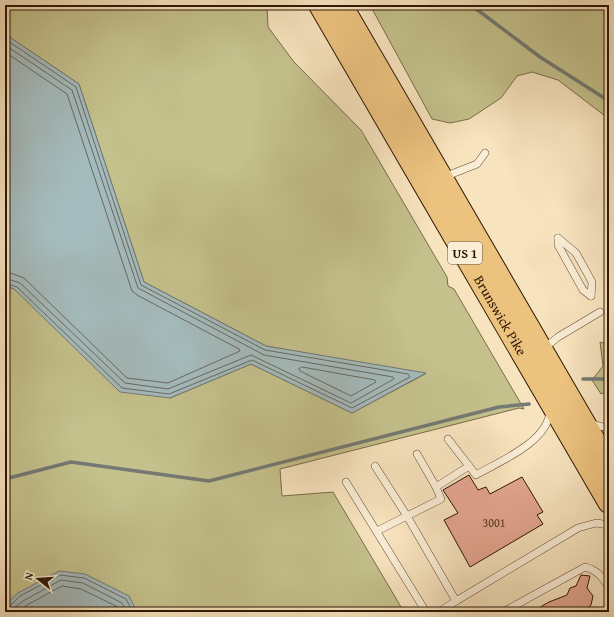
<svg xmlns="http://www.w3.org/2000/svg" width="614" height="617" viewBox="0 0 614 617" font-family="'Gentium Book Plus',serif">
	<rect width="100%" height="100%" fill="#f7e3be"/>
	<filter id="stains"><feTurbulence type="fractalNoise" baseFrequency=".005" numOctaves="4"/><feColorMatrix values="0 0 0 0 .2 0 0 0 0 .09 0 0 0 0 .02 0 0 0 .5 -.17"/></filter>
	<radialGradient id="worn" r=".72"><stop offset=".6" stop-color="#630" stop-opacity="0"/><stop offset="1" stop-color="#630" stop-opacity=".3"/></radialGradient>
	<g fill="#c4c18c" stroke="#786c48">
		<polygon points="5,5 267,5 268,27 294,62 361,130 447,277 448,286 454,289 524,409 519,408 280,469 282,496 333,492 404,612 5,612 5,286 14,289 170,398 251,364 352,413 425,374 266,346 144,282 79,84 5,34"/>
		<polygon points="370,5 609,5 609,119 558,80 532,72 517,76 501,98 469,119 450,123 432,119"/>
		<polygon points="600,342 609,345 609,391 601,394 592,380 603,366"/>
	</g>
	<g fill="#a4bbbd" stroke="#747973">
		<polygon points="5,34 79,84 144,282 266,346 426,373 352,413 251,364 170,398 120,392 14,289 5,286"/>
		<polygon points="59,571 85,574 129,596 137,612 5,612 5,605 18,593"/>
	</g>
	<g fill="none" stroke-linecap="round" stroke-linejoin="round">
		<g stroke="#686960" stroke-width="1">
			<polyline points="5,39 76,87 141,285 265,350 408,374 410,377 352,408 252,360 169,394 122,388 17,287 5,283"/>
			<polyline points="5,45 72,90 138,288 264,355 393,377 394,379 351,403 251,355 168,389 125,383 20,283 5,278"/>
			<polyline points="5,52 67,94 132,291 137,295 239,349 240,351 168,383 127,378 24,278 5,271"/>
			<polygon points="302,367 375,380 376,382 351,396 300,371 299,369"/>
			<polyline points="5,607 9,607 20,596 60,575 84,578 126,599 133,612"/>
			<polyline points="9,612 23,601 61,580 83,583 122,603 127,612"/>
			<polyline points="19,612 27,605 62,586 81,589 118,607 120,612"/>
		</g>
		<g stroke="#747973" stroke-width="3.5">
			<polyline points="471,5 540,57 609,101"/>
			<polyline points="583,379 609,379"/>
			<polyline points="5,479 71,462 209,481 499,407 529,404"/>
		</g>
	</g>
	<g fill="#e3a58f" stroke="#2d1704">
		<polygon points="469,475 478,490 486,487 490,494 522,477 543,512 537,515 543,524 470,567 444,520 458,513 443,490"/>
		<polygon points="581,575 590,576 587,588 593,596 591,605 583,612 574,608 568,612 532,612 549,602 567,595 570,588 576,586"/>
	</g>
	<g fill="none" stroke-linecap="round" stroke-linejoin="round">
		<g stroke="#604a32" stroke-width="8">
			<g id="service">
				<polyline points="444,177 477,164 485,153"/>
				<polyline points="558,238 576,253 592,282 591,296"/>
				<polyline points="558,238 558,245 583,290 591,296"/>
				<polyline points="543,349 558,337 600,312"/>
				<path d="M 550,411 C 548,442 500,461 476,475 L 469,466 L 436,487 L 441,499 L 407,516 L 456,601 L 578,528 L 596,523 L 609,525"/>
				<polyline points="590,423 603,427 609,426"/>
				<polyline points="448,439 469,466"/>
				<polyline points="417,454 436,487"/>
				<polyline points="375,466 407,516 377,531"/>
				<polyline points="346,482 426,612"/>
				<polyline points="439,612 456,601"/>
				<path d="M 503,612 L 585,567 C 597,570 602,577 609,587"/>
			</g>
		</g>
		<g stroke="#2d1704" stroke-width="24">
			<g id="trunk">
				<path id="s1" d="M 320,5 L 609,502"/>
				<polyline points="341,5 609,466"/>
			</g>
		</g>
		<use href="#service" stroke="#faedd5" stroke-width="7"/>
		<use href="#trunk" stroke="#ecc27f" stroke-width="22"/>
	</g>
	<g text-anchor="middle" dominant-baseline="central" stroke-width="3" stroke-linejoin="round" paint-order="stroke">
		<g font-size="12" fill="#5a3a27">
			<text x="494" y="522">3001</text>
		</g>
		<rect fill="#faedd5" stroke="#6a5743" stroke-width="1" x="448" y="242" width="34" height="22" rx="3"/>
		<g font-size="13" font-weight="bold" fill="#2d1704">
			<text x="465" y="253">US 1</text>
		</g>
		<g font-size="14" fill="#2d1704" stroke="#faedd5">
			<text stroke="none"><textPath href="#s1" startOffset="359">Brunswick Pike</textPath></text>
		</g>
	</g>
	<rect width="614" height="617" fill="none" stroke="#f7e3be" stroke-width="20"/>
	<rect x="6" y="6" width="602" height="605" fill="none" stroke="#2d1704" stroke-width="2"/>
	<rect x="10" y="10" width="594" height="597" fill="none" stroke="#2d1704"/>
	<g transform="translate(38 579) rotate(287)" stroke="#faedd5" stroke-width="3" paint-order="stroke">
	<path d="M0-3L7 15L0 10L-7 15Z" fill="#2d1704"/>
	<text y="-6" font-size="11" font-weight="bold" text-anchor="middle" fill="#2d1704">N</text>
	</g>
	<rect width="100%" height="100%" filter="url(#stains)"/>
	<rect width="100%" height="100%" fill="url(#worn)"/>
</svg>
